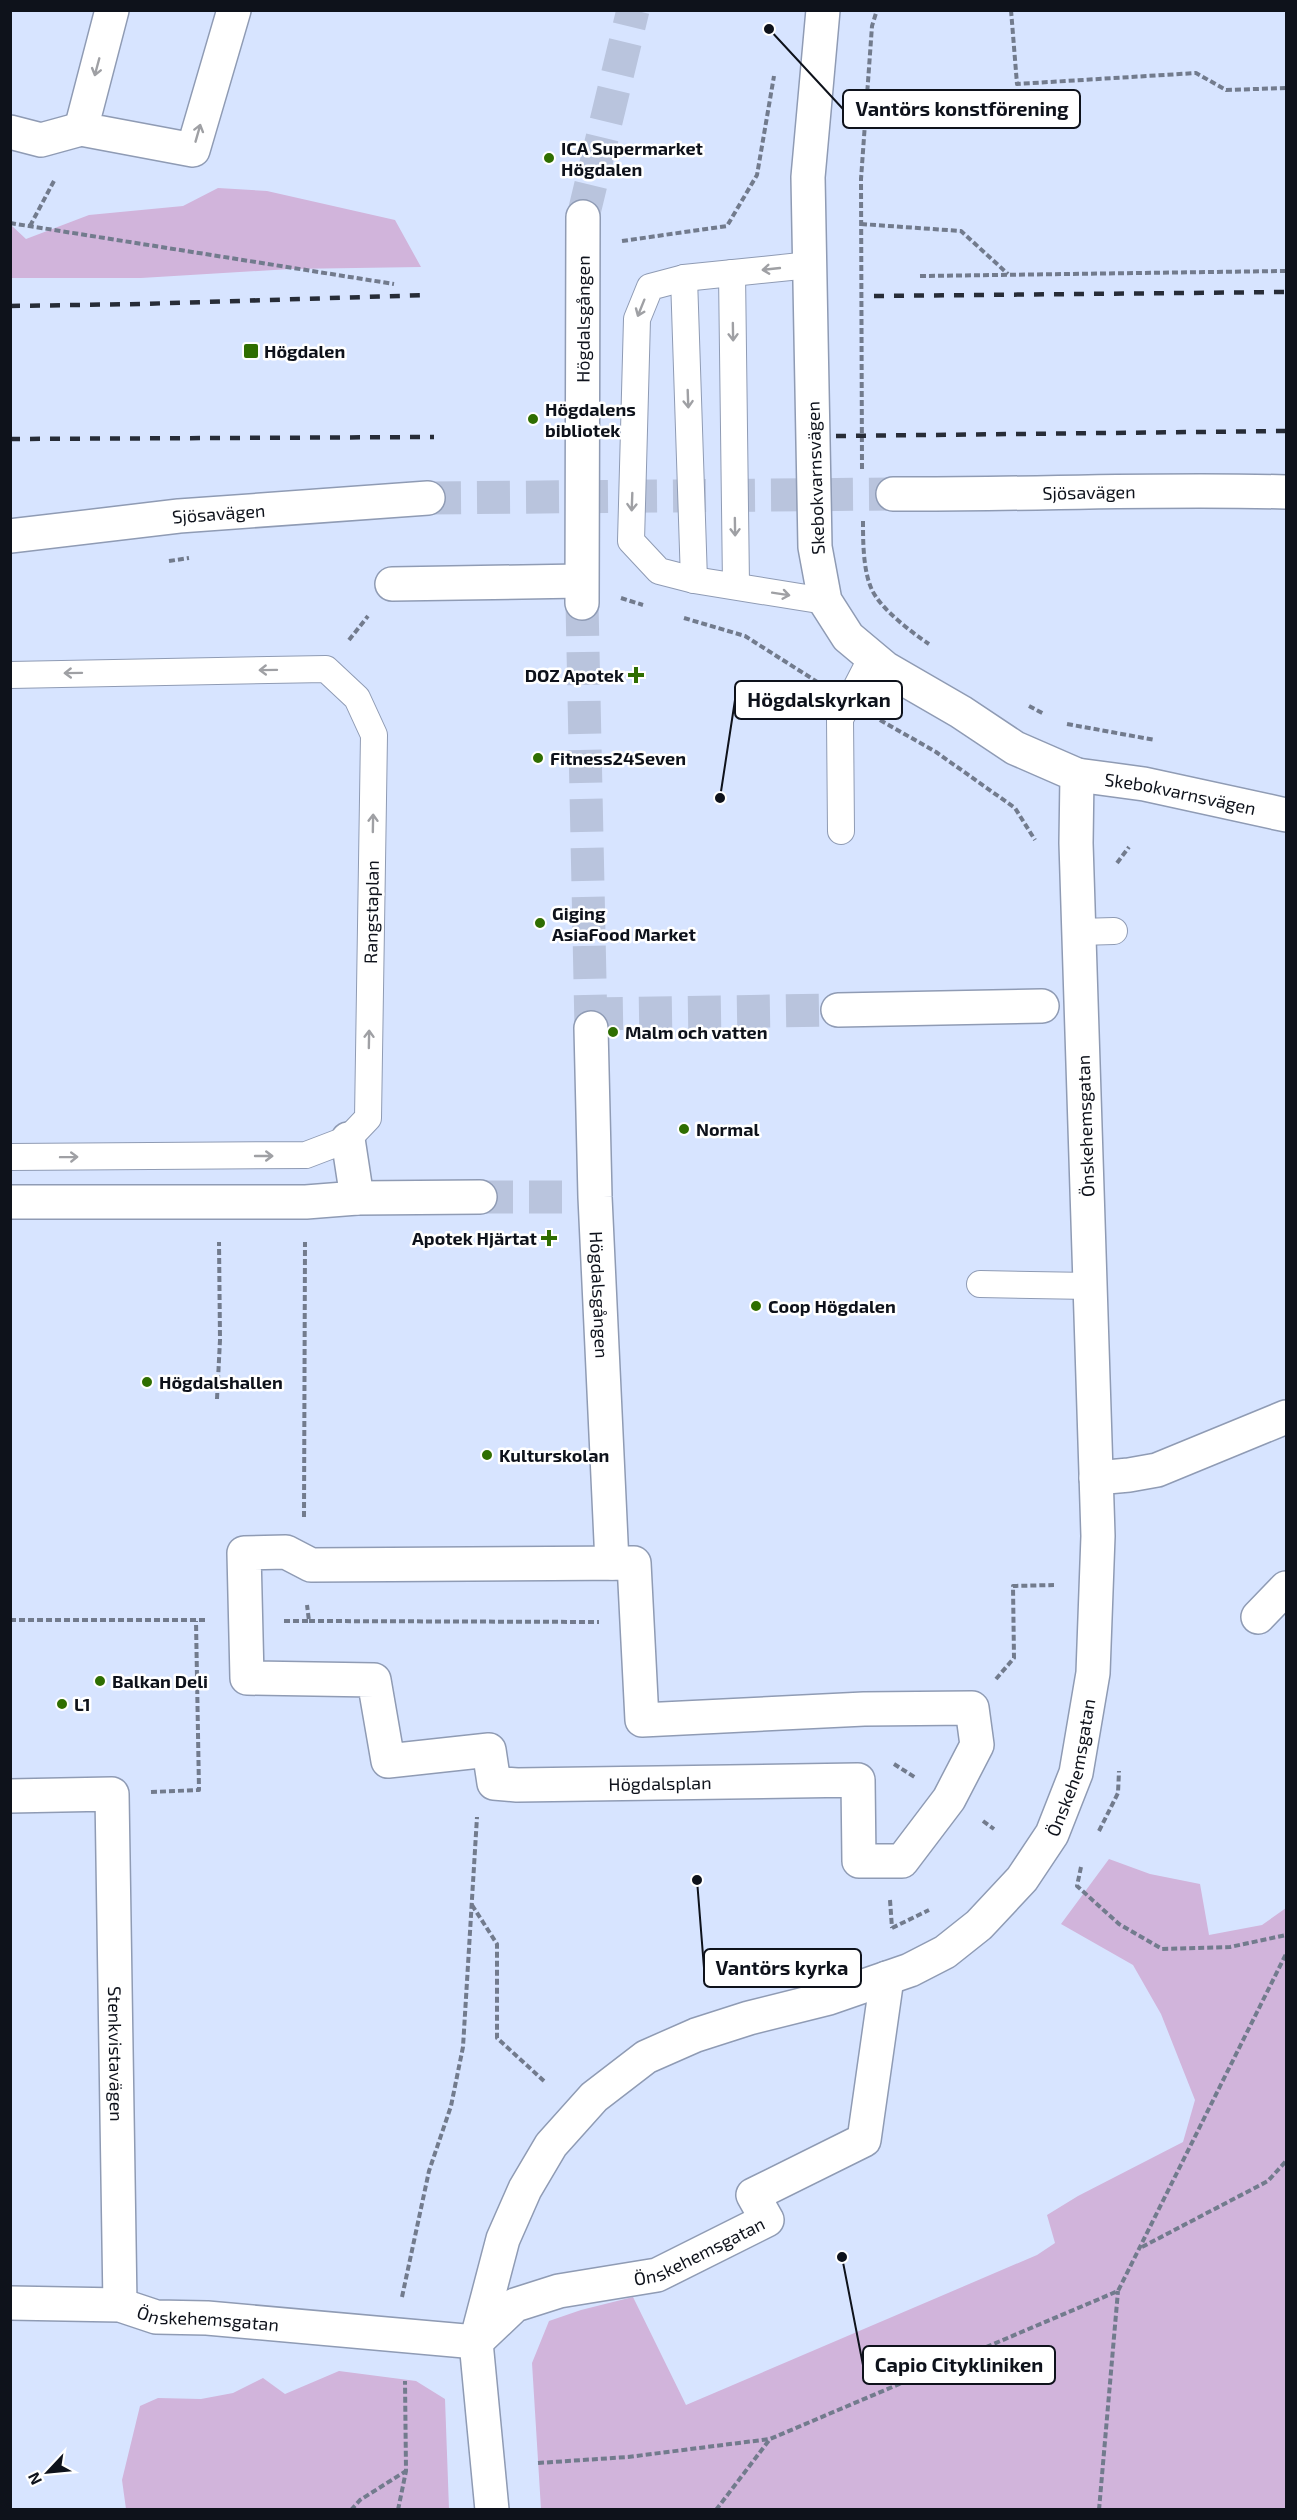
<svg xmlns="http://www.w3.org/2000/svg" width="1297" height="2520" viewBox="0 0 1297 2520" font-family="'Exo 2',sans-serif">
	<rect width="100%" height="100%" fill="#d7e4ff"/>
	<g fill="#d1b4db">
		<polygon points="218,188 267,191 395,220 421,267 290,269 141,278 11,278 11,225 26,239 89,215 183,206"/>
		<polygon points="1109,1859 1150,1874 1200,1884 1209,1935 1262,1925 1286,1908 1286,2509 541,2509 532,2363 549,2321 581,2310 633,2297 686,2405 1037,2255 1055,2243 1047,2215 1078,2196 1183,2142 1195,2100 1161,2014 1133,1965 1061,1924"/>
		<polygon points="339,2371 416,2381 445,2399 449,2509 126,2509 122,2480 140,2406 158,2398 201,2399 233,2393 263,2378 285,2394"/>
	</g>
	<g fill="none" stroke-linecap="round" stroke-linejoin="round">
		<g stroke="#b9c4dd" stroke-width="33" stroke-dasharray="33 16" stroke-linecap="butt">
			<polyline points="583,217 633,10"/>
			<polyline points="428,498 893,494"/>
			<polyline points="582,603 591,1028"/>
			<polyline points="590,1014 838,1010"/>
			<polyline points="480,1197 595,1197"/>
		</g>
		<g stroke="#8f9bb4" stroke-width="28">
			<g id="lane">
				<polyline points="810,265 684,278 650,287 637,319 631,541 659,571 694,580 825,601"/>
				<polyline points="732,273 736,585"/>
				<polyline points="684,278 694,580"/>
				<polyline points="10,675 326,669 357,698 374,735 368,1118 348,1139 306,1155 10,1157"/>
				<polyline points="841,831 840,719 872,657"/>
				<polyline points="1079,932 1114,931"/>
				<polyline points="980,1284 1090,1286"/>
			</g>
		</g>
		<g stroke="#8f9bb4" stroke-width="36">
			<g id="street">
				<polyline points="112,10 81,129 193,150 234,10"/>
				<polyline points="10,132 41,140 81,129"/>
				<path id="s1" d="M 893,494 C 1024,495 1155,488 1286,492"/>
				<path id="s2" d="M 10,536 L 179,516 L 428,498"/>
				<polyline points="392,584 581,581"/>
				<path id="s3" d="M 582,603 L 583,217"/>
				<path id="s4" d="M 1077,775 L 1144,784 L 1286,815"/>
				<polyline points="838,1010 1042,1006"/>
				<path id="s5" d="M 591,1028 L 595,1197 L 612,1563"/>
				<polyline points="348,1139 357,1198"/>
				<polyline points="10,1202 306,1202 357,1198 480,1197"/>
				<polyline points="1096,1478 1129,1475 1157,1470 1286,1417"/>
				<polygon points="286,1552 311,1565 634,1563 642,1720 864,1709 972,1708 977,1745 949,1799 902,1861 859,1861 858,1780 517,1785 494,1783 489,1750 388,1761 374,1680 247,1678 244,1553"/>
				<polyline points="1258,1617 1286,1588"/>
				<path id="s6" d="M 10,1796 L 112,1794 L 120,2305"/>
				<path id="s7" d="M 10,2303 L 120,2305 L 156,2317 L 207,2318 L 476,2342 L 515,2305 L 559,2291 L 657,2275 L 767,2220 L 753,2195 L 864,2140 L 887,1978"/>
			</g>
		</g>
		<g stroke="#8f9bb4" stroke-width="36">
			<g id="secondary">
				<path id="s8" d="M 492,2510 L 476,2342 L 503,2239 L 525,2189 L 551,2145 L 594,2097 L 646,2057 L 696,2035 L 749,2018 L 829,1998 L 910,1970 L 945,1952 L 979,1925 L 1022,1879 L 1052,1834 L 1076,1773 L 1093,1673 L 1098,1536 L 1076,843 L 1077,775 L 1015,748 L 961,712 L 885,668 L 848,637 L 825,601 L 815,547 L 808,177 L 823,10"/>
			</g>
		</g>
		<g stroke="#727b8d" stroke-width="4" stroke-dasharray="6 3" stroke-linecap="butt">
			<polyline points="1011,10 1017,84 1196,73 1226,90 1286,88"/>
			<polyline points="10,223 394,284"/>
			<polyline points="861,224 961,231 1008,274"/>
			<polyline points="30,226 55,179"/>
			<polyline points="622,241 727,226 757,175 774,76"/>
			<polyline points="920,276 1286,271"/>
			<polyline points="862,469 861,179 872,26 877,10"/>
			<path d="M 863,521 C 863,541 863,571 872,590 C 881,609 911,632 929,644"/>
			<polyline points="169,561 189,558"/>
			<polyline points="621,598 643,605"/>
			<polyline points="684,618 745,636 819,683"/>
			<polyline points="349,640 368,616"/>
			<polyline points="1029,706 1044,714"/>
			<polyline points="880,720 936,752 1015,808 1035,840"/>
			<polyline points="1067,724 1155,740"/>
			<polyline points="1117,863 1129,847"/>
			<polyline points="217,1399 220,1340 219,1242"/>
			<polyline points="304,1517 305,1242"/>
			<polyline points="10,1620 205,1620"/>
			<polyline points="284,1621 309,1621 307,1605"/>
			<polyline points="309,1621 599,1622"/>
			<polyline points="996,1679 1014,1658 1013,1586 1054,1585"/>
			<polyline points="894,1764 916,1778"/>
			<polyline points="151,1792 199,1790 196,1621"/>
			<polyline points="983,1821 994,1829"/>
			<polyline points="1099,1831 1118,1793 1119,1771"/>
			<polyline points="1081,1867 1077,1886 1119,1924 1162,1949 1230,1947 1286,1935"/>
			<polyline points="890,1900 892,1928"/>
			<polyline points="472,1905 497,1944 497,2038 544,2081"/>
			<polyline points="892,1928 929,1910"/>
			<polyline points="1142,2247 1268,2181 1286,2161"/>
			<polyline points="402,2297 429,2171 451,2106 463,2047 477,1817"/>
			<polyline points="538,2463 628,2457 770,2439"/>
			<polyline points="351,2510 360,2500 406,2471"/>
			<polyline points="398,2510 406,2471 405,2381"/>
			<polyline points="716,2510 770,2439 1118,2291 1286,1954"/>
			<polyline points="1099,2510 1118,2291"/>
		</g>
		<use href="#lane" stroke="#fff" stroke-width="26"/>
		<use href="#street" stroke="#fff" stroke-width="33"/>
		<use href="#secondary" stroke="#fff" stroke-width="33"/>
		<g stroke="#272c37" stroke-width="4.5" stroke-dasharray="10 10" stroke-linecap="butt">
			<polyline points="874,296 1286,292"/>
			<polyline points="10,306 140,304 428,295"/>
			<polyline points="836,436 1286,431"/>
			<polyline points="10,439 434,437"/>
		</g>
	</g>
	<defs><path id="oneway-shaft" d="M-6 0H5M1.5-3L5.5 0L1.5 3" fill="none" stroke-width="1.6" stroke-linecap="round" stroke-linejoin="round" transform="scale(1.5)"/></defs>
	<g stroke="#9fa0a4">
		<use href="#oneway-shaft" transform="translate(97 67) rotate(105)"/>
		<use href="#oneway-shaft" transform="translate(198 133) rotate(-74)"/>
		<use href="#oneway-shaft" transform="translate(771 269) rotate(174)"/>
		<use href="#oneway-shaft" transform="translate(641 308) rotate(112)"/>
		<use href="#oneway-shaft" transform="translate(733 332) rotate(89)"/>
		<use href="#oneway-shaft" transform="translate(688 399) rotate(88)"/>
		<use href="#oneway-shaft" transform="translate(632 502) rotate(92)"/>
		<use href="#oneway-shaft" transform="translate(735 527) rotate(89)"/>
		<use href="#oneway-shaft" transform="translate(781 594) rotate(9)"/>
		<use href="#oneway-shaft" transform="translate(268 670) rotate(179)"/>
		<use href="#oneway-shaft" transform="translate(73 673) rotate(179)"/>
		<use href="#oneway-shaft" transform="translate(373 823) rotate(-89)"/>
		<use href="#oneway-shaft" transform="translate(369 1039) rotate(-89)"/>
		<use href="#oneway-shaft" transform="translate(264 1156)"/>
		<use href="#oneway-shaft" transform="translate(69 1157) rotate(-1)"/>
	</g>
	<g fill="#2f6e01" stroke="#fff" stroke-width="2">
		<circle cx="549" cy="158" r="6"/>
		<rect x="243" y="343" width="16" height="16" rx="3"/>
		<circle cx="533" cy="419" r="6"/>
		<path d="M633 666h6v6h6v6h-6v6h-6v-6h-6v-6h6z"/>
		<circle cx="538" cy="758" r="6"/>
		<circle cx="540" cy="923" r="6"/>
		<circle cx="613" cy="1032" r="6"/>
		<circle cx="684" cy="1129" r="6"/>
		<path d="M546 1229h6v6h6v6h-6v6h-6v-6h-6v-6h6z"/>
		<circle cx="756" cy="1306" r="6"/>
		<circle cx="147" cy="1382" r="6"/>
		<circle cx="487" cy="1455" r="6"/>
		<circle cx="100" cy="1681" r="6"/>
		<circle cx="62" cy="1704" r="6"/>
	</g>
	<g text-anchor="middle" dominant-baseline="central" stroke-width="5" stroke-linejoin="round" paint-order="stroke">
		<g font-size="18" font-weight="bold" fill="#0e121b" stroke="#fff" text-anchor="start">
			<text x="561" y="148">ICA Supermarket<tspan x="561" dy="21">Högdalen</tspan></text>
			<text x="264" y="351">Högdalen</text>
			<text x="545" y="409">Högdalens<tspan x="545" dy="21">bibliotek</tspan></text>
			<text x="624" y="675" text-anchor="end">DOZ Apotek</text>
			<text x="550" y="758">Fitness24Seven</text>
			<text x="552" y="913">Giging<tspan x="552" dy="21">AsiaFood Market</tspan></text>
			<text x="625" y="1032">Malm och vatten</text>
			<text x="696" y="1129">Normal</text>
			<text x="537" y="1238" text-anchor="end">Apotek Hjärtat</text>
			<text x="768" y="1306">Coop Högdalen</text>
			<text x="159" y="1382">Högdalshallen</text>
			<text x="499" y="1455">Kulturskolan</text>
			<text x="112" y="1681">Balkan Deli</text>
			<text x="74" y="1704">L1</text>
		</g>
		<g font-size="18" fill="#0e121b" stroke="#fff">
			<text stroke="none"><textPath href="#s3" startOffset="284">Högdalsgången</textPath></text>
			<text transform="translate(815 478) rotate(-92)">Skebokvarnsvägen</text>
			<text stroke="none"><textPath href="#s1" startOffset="196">Sjösavägen</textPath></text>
			<text stroke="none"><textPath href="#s2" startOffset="210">Sjösavägen</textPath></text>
			<text stroke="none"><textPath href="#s4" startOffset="105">Skebokvarnsvägen</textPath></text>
			<text transform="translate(371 912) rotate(-89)">Rangstaplan</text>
			<text transform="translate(1085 1126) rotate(-92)">Önskehemsgatan</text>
			<text stroke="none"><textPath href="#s5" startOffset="267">Högdalsgången</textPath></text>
			<text stroke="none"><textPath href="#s8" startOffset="1059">Önskehemsgatan</textPath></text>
			<text transform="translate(660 1783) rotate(-1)">Högdalsplan</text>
			<text stroke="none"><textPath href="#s6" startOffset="362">Stenkvistavägen</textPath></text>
			<text stroke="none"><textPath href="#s7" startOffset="716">Önskehemsgatan</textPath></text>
			<text stroke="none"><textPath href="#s7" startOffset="200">Önskehemsgatan</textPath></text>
		</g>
	</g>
	<path fill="none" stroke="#0e121b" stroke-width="2" d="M769 29L843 109M720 798L735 700M697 1880L704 1968M842 2257L863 2365"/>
	<g fill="#0e121b" stroke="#fff" stroke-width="2">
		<circle cx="769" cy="29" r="6"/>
		<circle cx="720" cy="798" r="6"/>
		<circle cx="697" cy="1880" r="6"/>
		<circle cx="842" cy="2257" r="6"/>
	</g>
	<g fill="#fff" stroke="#0e121b" stroke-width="2">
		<rect x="843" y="90" width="237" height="38" rx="6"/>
		<rect x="735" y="681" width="167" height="38" rx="6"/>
		<rect x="704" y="1949" width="157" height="38" rx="6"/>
		<rect x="863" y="2346" width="192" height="38" rx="6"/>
	</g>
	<g font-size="20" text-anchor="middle" font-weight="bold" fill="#0e121b">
		<text x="962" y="116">Vantörs konstförening</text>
		<text x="819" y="707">Högdalskyrkan</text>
		<text x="782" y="1975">Vantörs kyrka</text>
		<text x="959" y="2372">Capio Citykliniken</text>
	</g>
	<rect width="1297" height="2520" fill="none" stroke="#0e121b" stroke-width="24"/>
	<g transform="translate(48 2472) rotate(244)" stroke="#ffffff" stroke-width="4.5" paint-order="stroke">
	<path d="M0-4.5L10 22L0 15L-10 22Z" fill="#0e121b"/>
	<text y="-9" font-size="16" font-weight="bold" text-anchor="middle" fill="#0e121b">N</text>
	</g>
</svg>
